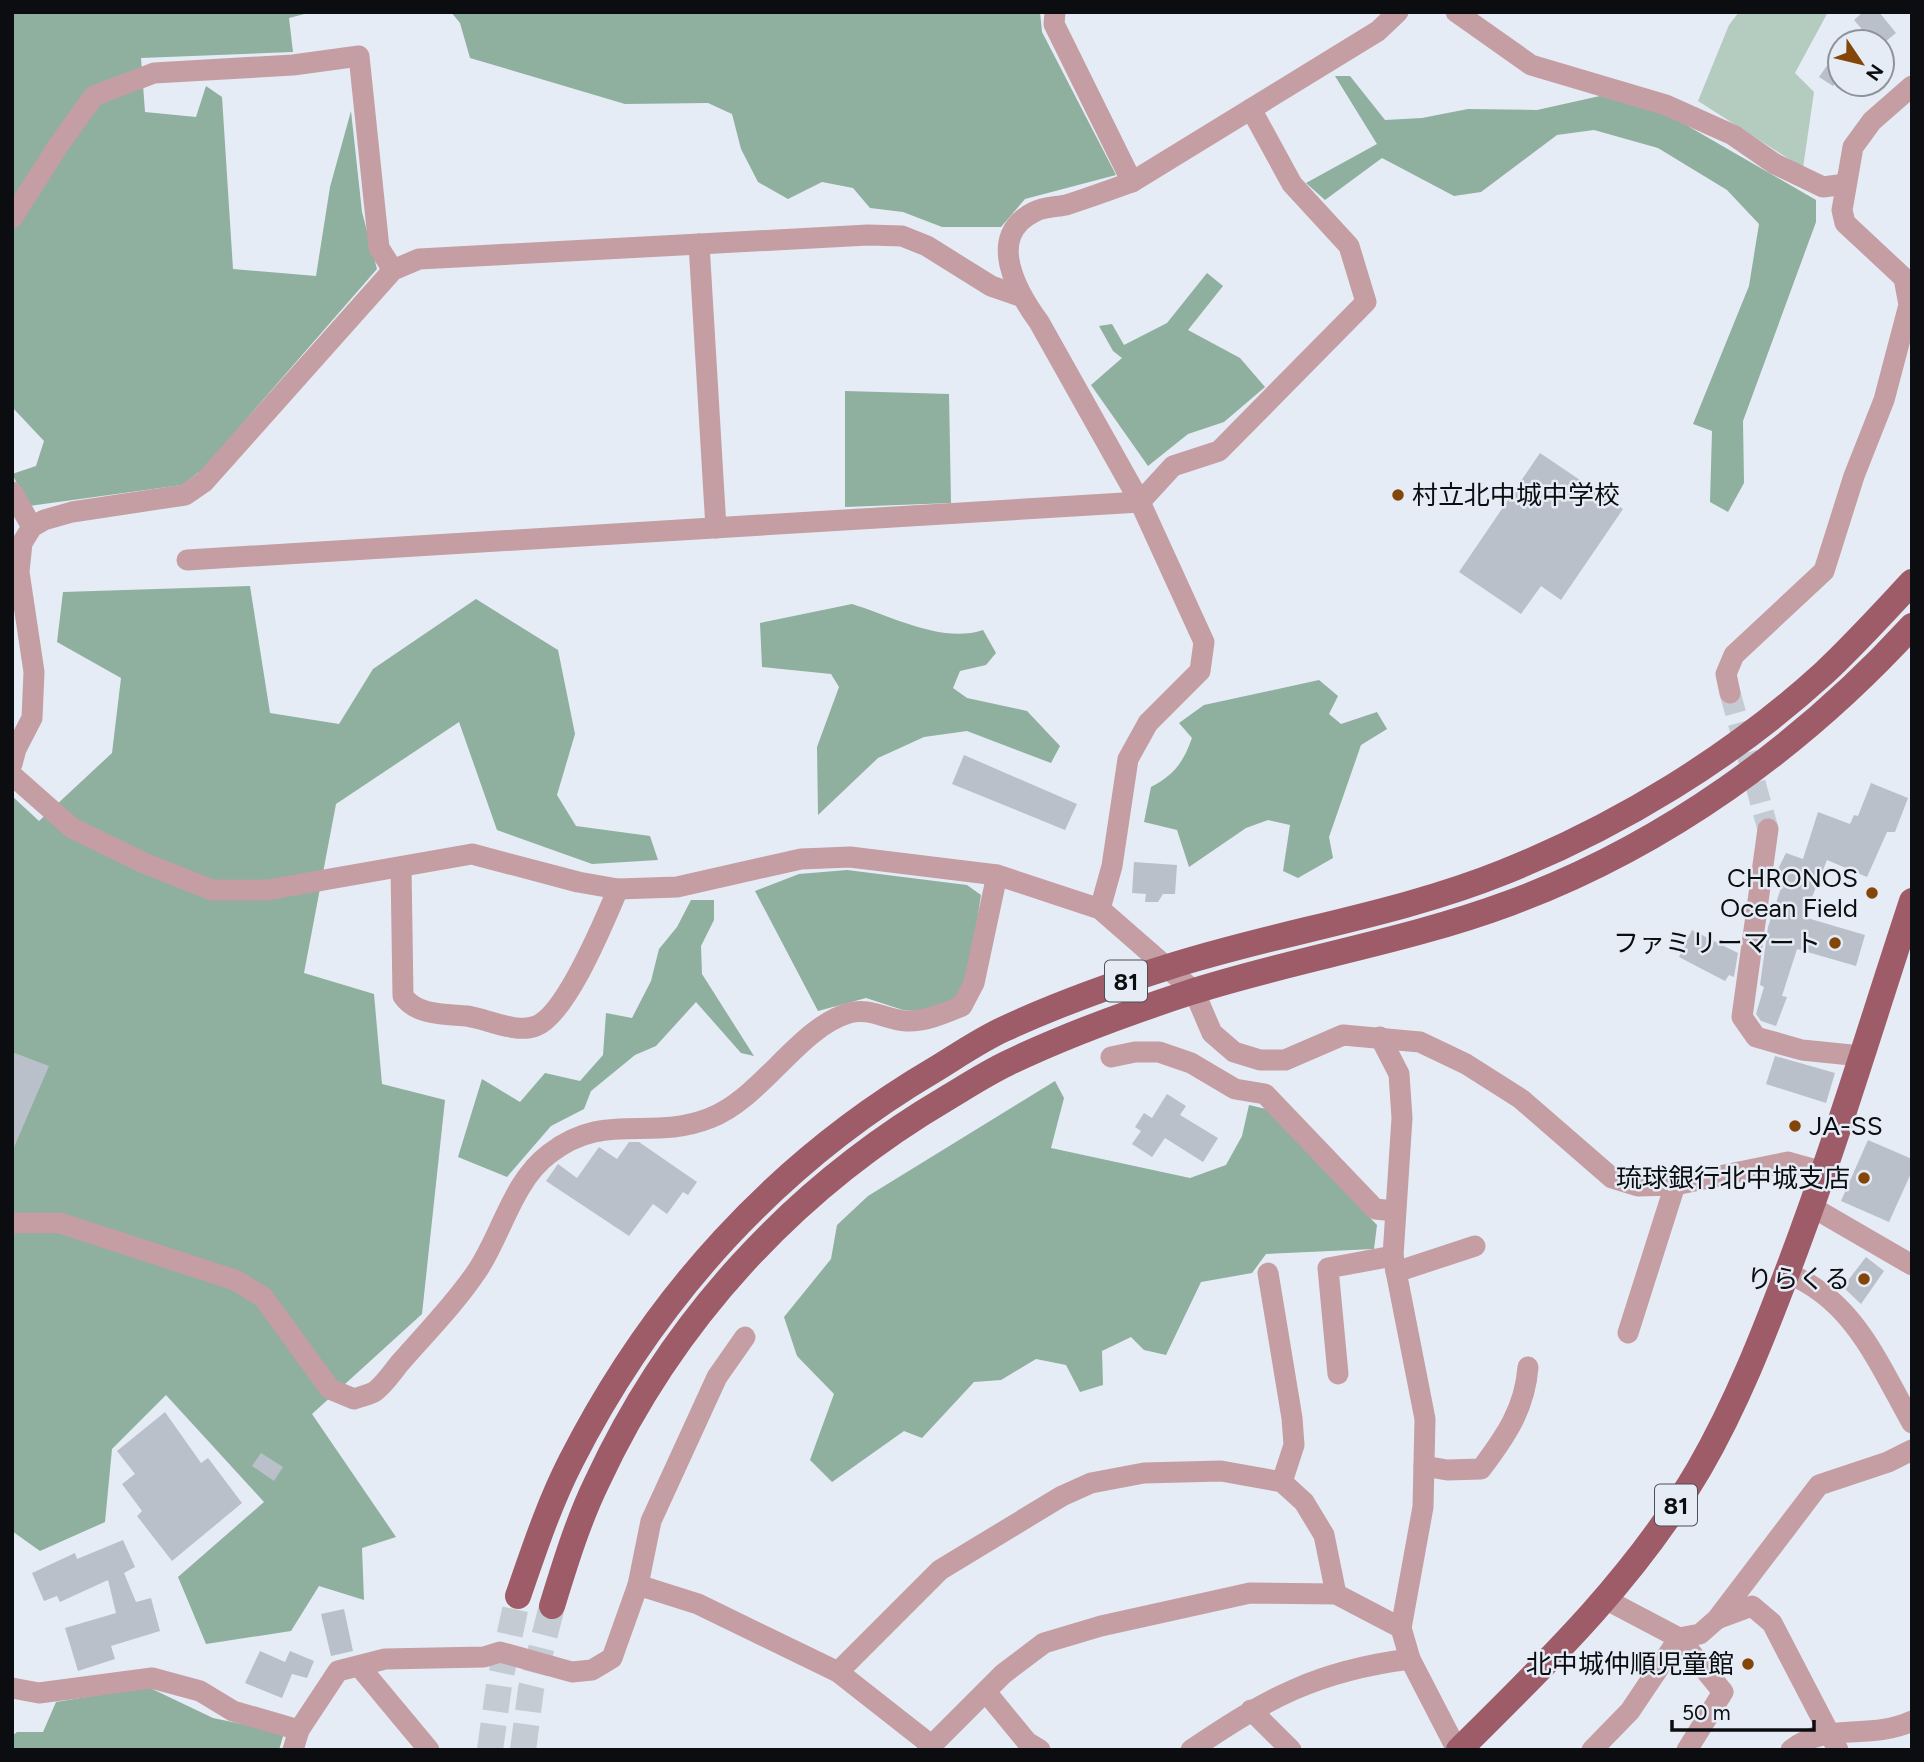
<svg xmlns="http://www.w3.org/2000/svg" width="1924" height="1762" viewBox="0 0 1924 1762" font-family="Figtree,'Noto Sans JP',sans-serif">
	<rect width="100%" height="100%" fill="#e5ecf5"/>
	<polygon fill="#b4cbbf" points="1739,12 1828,12 1795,73 1814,92 1803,168 1698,101 1729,25"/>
	<g fill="#8faf9f">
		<polygon points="12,12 312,12 289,18 293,52 141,58 145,112 196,117 206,86 222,97 233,269 316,276 330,187 351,111 362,212 377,269 202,470 182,485 29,506 12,474 36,466 44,441 12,407"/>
		<polygon points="451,12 1040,12 1042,32 1116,175 1025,199 1001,227 942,227 903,212 870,208 853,188 822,182 788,199 758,182 741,149 732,114 708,103 625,104 470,58 460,23"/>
		<polygon points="1335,76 1350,76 1385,120 1422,118 1468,109 1537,110 1600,96 1667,114 1816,200 1816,222 1743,421 1744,483 1728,512 1710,502 1712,431 1693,424 1749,286 1759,224 1727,190 1658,148 1594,130 1557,135 1481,192 1454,196 1382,158 1325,200 1306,183 1377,144"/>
		<polygon points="1207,273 1223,286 1188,330 1240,358 1265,387 1224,422 1188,434 1148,466 1091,385 1122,358 1113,351 1099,326 1112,324 1124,345 1167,323"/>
		<polygon points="845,391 949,394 951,503 845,507"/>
		<polygon points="250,586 270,713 339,724 373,669 476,599 558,650 575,734 557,795 576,826 650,836 658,860 592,864 497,830 459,722 336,804 304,973 374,994 382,1084 445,1100 422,1314 312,1414 396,1537 362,1548 364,1600 319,1586 291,1631 206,1644 178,1577 264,1502 166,1395 112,1449 105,1522 40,1551 12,1531 12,796 39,821 112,753 121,678 57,642 63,592"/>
		<path d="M 852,604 C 891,616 943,644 983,630 L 996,653 L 986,665 L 960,671 L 953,688 L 967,698 L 1027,711 L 1060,746 L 1051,763 L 967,731 L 924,737 L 878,758 L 818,815 L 817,747 L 839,687 L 831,674 L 762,667 L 760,623 Z"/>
		<path d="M 1319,680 L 1338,696 L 1329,714 L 1341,724 L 1377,712 L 1387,729 L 1361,745 L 1329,837 L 1333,858 L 1298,878 L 1283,871 L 1290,825 L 1268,820 L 1246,828 L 1189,867 L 1177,830 L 1144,822 L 1151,787 C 1174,775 1183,763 1192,738 L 1179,723 L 1204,705 Z"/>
		<polygon points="847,870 967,885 981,895 968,980 955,1003 928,1012 903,1010 866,998 818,1011 755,891 799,874"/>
		<polygon points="691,900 714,900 714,920 701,946 702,974 754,1056 741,1053 696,1002 656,1046 635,1055 591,1091 584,1109 551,1126 507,1177 458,1157 482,1079 520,1102 545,1073 580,1081 603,1055 606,1013 632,1018 651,981 659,949 677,927"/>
		<polygon points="1055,1081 1064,1098 1051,1148 1190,1178 1226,1165 1242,1136 1249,1105 1266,1109 1377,1225 1374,1249 1266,1254 1252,1273 1201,1282 1166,1355 1144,1350 1131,1337 1102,1351 1103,1385 1080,1392 1066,1365 1036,1359 1001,1380 974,1382 922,1438 904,1431 832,1482 810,1460 834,1394 797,1356 784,1317 831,1259 837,1225 868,1196"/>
		<polygon points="148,1687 213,1718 284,1733 279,1750 12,1750 12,1736 17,1732 43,1732 56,1702"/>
	</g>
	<g fill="#b9c0c9">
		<polygon points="1863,12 1879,12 1896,33 1885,42 1873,42 1854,20"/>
		<polygon points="1840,47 1840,80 1833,86 1819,77"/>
		<polygon points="1540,453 1623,509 1561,600 1541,586 1521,614 1459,572"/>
		<polygon points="964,755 1077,804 1065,830 952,784"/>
		<polygon points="1871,783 1908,798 1895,832 1887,832 1867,877 1827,860 1804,917 1865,935 1856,966 1797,949 1782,996 1787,997 1776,1026 1761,1021 1756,1014 1764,987 1760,985 1768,927 1785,876 1776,873 1786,853 1803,859 1818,812 1850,824 1854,815 1858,816"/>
		<polygon points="1134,862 1177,865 1175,894 1163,894 1158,902 1145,902 1146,894 1132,893"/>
		<polygon points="1692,930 1738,953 1734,977 1729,975 1725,981 1679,957"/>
		<polygon points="12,1052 49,1066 12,1152"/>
		<polygon points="1775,1056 1835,1073 1826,1103 1766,1084"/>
		<polygon points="1167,1094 1186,1106 1180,1115 1218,1138 1203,1162 1165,1138 1152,1157 1132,1144 1141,1131 1135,1127 1144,1113 1152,1118"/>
		<polygon points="1868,1140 1912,1159 1912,1171 1889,1222 1841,1201"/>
		<polygon points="629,1142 639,1142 697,1182 688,1195 683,1192 667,1214 653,1204 629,1236 546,1181 558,1164 577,1178 599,1147 617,1159"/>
		<polygon points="1866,1257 1884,1271 1861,1304 1843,1287"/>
		<polygon points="165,1412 201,1463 208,1458 242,1503 172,1561 137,1516 142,1511 122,1484 135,1474 117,1451"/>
		<polygon points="261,1453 283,1467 274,1481 252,1466"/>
		<polygon points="123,1540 135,1567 124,1573 136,1602 151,1598 160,1631 111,1646 115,1659 78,1671 65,1628 116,1613 108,1580 60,1602 57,1596 44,1601 32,1573 75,1553 77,1559"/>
		<polygon points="344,1609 353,1651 331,1656 321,1614"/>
		<polygon points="260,1651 285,1662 290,1651 314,1661 307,1678 292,1674 282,1698 245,1683"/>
	</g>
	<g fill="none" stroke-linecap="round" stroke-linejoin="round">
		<polyline stroke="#c4cbd3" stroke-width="21" stroke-dasharray="21 10" stroke-linecap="butt" points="1730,693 1768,829"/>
		<g stroke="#c4cbd3" stroke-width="26" stroke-dasharray="26 13" stroke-linecap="butt">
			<polyline points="490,1750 499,1685 518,1596"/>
			<polyline points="523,1750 531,1689 552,1606"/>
		</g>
		<g stroke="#c49ea3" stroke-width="21">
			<polyline points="1055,12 1054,24 1132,182"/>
			<polyline points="1456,12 1531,65 1666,105 1733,135 1775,164 1823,187 1846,184"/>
			<polyline points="12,218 60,143 94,96 154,73 293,65 359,56 379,248 393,270"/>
			<polyline points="699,244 716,528"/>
			<polyline points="12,492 32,527"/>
			<polyline points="187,560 1140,502 1173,466 1219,451 1366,302 1349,246 1292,184 1251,109"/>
			<polyline points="1730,693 1726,674 1734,655 1824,571 1854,476 1884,400 1909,305 1904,278 1845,223 1842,210 1853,147 1872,121 1912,86"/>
			<polyline points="12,764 16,749 32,718 34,672 19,572 22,543 32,527 44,520 72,512 185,495 204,482 393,270 419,259 868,235 902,236 927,246 991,286 1020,296"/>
			<polyline points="12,775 72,828 144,863 212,890 267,890 472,854 578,882 618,889 677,887 801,859 850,857 997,875 1100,909 1194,991 1212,1033 1234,1052 1260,1060 1285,1060 1343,1035 1420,1042 1466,1064 1521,1099 1612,1178 1638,1186 1675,1185 1788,1162 1824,1172"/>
			<polyline points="1768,829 1742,1017 1756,1037 1802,1050 1861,1056"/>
			<path d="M 401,867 L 403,996 C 417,1016 445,1014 467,1016 C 487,1019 517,1034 536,1026 C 567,1014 605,919 618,889"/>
			<path d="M 1100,909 L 1112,866 L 1128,759 L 1148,723 L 1200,671 L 1204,642 L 1140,502 L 1039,322 C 1017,292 985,236 1034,212 C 1043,207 1056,207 1066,205 C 1088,198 1110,190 1132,182 L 1378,31 L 1398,12"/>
			<polyline points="1380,1037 1399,1074 1402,1118 1393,1256 1425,1419 1423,1507 1401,1628 1410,1659 1457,1750"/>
			<polyline points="1111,1057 1135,1052 1159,1052 1191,1063 1235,1089 1265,1094 1375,1209 1395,1211"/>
			<polyline points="1812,1207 1912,1265"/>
			<path d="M 12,1223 L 60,1223 L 235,1280 L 263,1297 L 330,1389 L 354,1399 C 360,1397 368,1395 374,1392 C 383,1386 392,1373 399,1364 C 425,1334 455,1304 477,1271 C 502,1234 512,1182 549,1154 C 605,1110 650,1142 710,1118 C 762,1098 798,1028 849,1013 C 869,1007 887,1020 906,1021 C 925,1022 945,1013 962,1006 L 974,983 L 997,875"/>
			<polyline points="1396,1272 1475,1246"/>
			<polyline points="1268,1273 1292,1418 1294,1445 1282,1482"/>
			<path d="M 1787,1273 C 1854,1300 1878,1363 1912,1423"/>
			<polyline points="1628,1333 1675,1185"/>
			<polyline points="1338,1374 1328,1268 1393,1256"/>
			<path d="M 1424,1466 L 1447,1470 L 1481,1469 C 1506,1436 1525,1408 1528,1367"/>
			<polyline points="638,1585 651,1521 717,1377 745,1337"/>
			<polyline points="1605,1599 1679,1638 1700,1634 1717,1619 1819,1485 1888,1462 1912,1450"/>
			<polyline points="1717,1619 1752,1606 1772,1623 1838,1750"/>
			<polyline points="359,1666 429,1750"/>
			<polyline points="838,1672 940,1570 1062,1496 1091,1483 1144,1473 1221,1471 1282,1482 1304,1502 1324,1535 1336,1594"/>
			<polyline points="12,1688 39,1693 152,1678 200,1691 233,1711 299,1730"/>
			<polyline points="986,1692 1027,1742 1040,1750"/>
			<polyline points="1251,1710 1291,1750"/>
			<polyline points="293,1750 299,1730 338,1671 385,1659 484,1657 500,1652 572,1672 592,1670 612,1658 638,1585 698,1604 838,1672 931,1745"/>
			<polyline points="927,1750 1003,1674 1044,1643 1101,1626 1250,1593 1336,1594 1401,1628"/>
			<path d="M 1191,1750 C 1268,1698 1316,1671 1410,1659"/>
			<polyline points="1592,1750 1630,1711 1679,1638 1723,1692 1687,1750"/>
			<path d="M 1791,1750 C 1827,1721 1869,1741 1912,1721"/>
		</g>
		<g stroke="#9e5c68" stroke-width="26">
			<path d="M 518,1596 C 534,1550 549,1504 571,1461 C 654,1298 776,1163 934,1070 C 957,1056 980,1040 1004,1029 C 1056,1005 1111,985 1165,968 C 1276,932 1395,916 1504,872 C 1619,826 1732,757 1824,673 C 1855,644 1883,613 1912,582"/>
			<path d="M 552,1606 C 565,1564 578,1521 597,1482 C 672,1320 794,1188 947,1098 C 967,1086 987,1073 1008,1063 C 1066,1035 1127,1013 1188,993 C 1294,959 1405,942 1510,903 C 1664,846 1802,746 1912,626"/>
			<path d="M 1459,1750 C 1547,1663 1636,1577 1699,1469 C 1737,1403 1764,1334 1791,1262 C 1836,1143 1872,1022 1912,901"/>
		</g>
	</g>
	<g fill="#844509" stroke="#e5ecf5" stroke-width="2.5">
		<circle cx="1398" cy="495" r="7"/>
		<circle cx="1872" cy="893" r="7"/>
		<circle cx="1835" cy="943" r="7"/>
		<circle cx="1795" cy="1126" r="7"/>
		<circle cx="1864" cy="1178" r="7"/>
		<circle cx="1864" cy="1279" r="7"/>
		<circle cx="1748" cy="1664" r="7"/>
	</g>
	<g text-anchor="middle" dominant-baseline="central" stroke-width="5" stroke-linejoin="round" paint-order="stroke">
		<g fill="#e5ecf5" stroke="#4c5055" stroke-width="2">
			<rect x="1105" y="960.5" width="42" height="41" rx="5"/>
			<rect x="1655" y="1484.5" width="42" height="41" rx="5"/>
		</g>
		<g font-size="24" font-weight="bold" fill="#0b0d10">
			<text x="1126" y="981">81</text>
			<text x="1676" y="1505">81</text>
		</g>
		<g font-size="26" fill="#0b0d10" stroke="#e5ecf5" text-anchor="end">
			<text x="1412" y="495" text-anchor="start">村立北中城中学校</text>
			<text x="1858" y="878">CHRONOS<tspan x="1858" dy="30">Ocean Field</tspan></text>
			<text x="1821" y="943">ファミリーマート</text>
			<text x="1809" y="1126" text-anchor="start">JA-SS</text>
			<text x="1850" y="1178">琉球銀行北中城支店</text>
			<text x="1850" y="1279">りらくる</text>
			<text x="1734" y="1664">北中城仲順児童館</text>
		</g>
	</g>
	<rect width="1924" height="1762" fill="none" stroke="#0b0d10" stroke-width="28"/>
	<g transform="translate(1861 63) rotate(125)"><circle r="33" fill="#e5ecf5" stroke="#8e9399" stroke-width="2"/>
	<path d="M0-5L12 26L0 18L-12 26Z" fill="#844509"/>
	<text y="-10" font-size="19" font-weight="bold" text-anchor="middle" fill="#0b0d10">N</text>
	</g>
	<path d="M1672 1720v10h142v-10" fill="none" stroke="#0b0d10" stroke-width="3.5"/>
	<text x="1682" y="1720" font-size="21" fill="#0b0d10" stroke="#e5ecf5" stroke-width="5" paint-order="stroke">50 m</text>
</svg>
